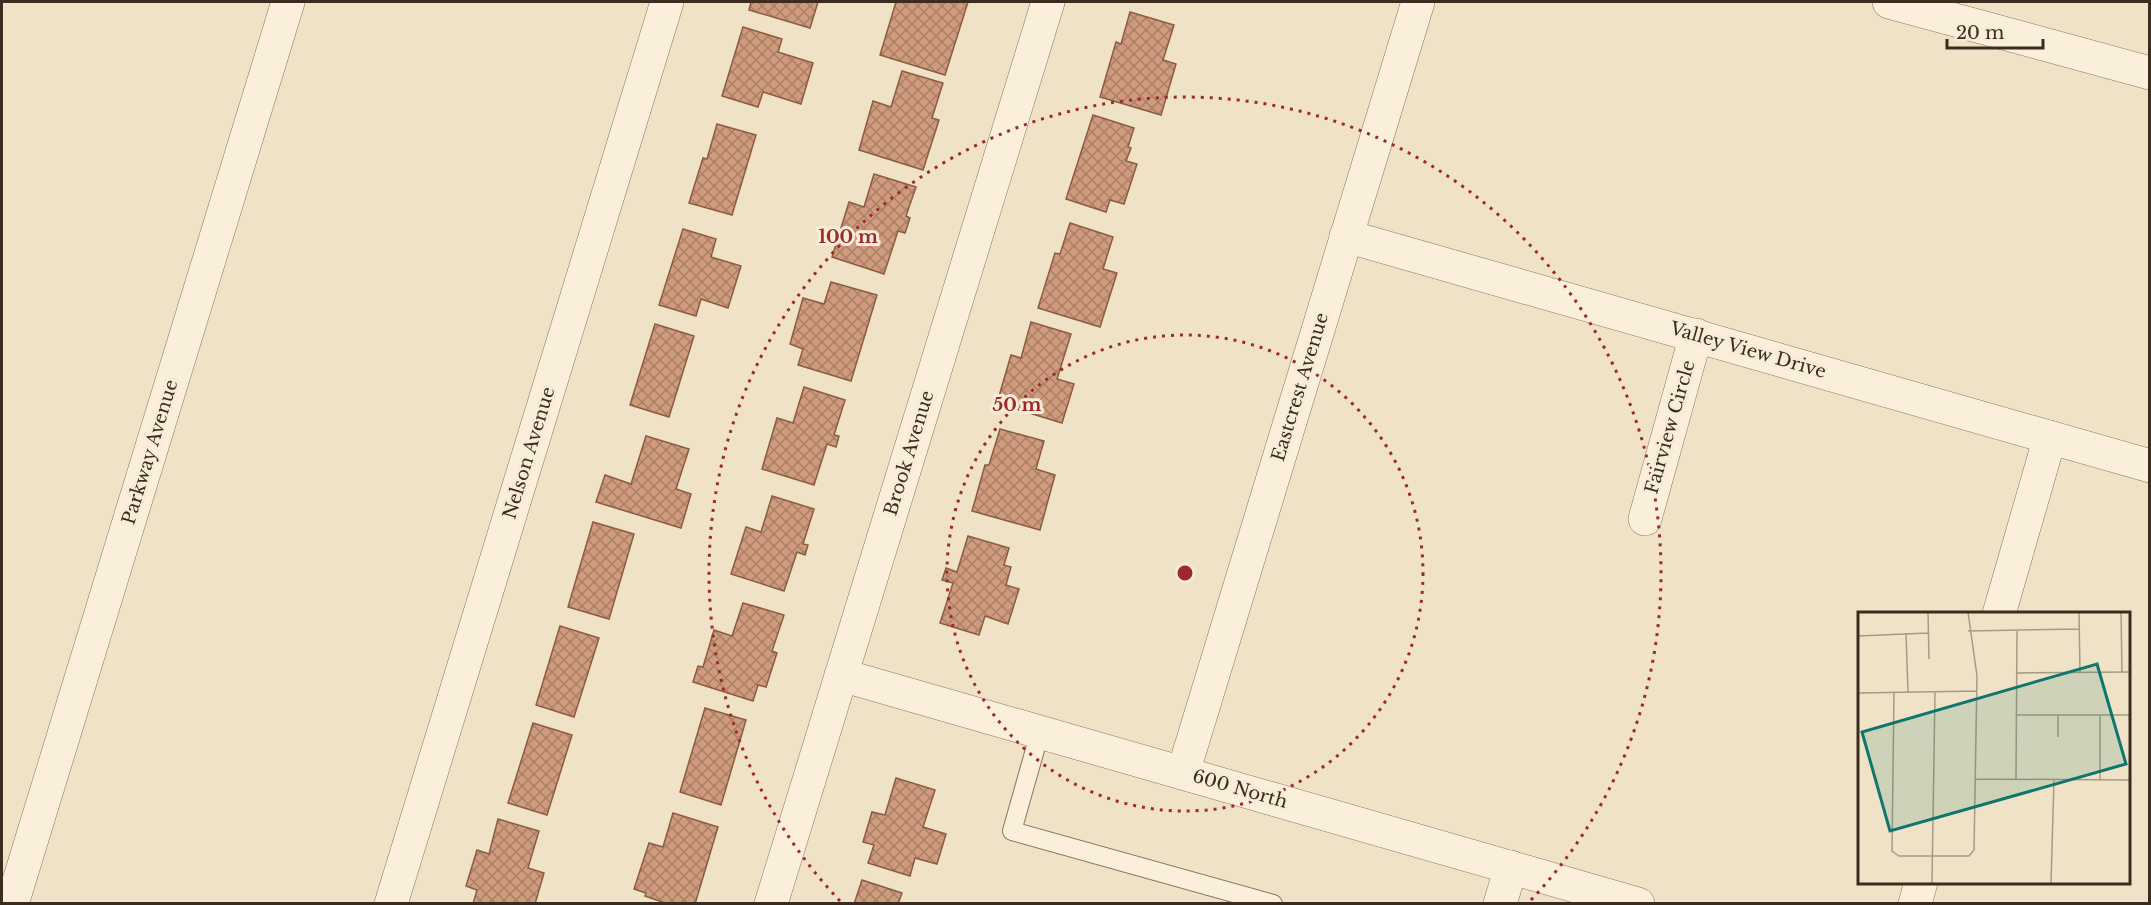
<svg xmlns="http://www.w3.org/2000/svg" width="2151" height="905" viewBox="0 0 2151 905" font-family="'Libre Baskerville',serif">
	<defs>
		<pattern id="building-cross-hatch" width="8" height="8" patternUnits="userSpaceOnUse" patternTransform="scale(1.5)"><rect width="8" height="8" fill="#cf9b7c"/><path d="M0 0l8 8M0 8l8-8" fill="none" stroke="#a97f65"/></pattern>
	</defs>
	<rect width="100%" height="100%" fill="#f0e2c7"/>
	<g fill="url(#building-cross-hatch)" stroke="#8c5b40" stroke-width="1.5">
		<polygon points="751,2 818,2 810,28 749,10"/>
		<polygon points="896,2 968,2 945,75 880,55"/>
		<polygon points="1130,12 1174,25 1163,60 1176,64 1161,115 1100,97 1116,42 1121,44"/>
		<polygon points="743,27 782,39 778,52 813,63 801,104 763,92 758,107 722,96"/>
		<polygon points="902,71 943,83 932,118 939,120 923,170 859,150 873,101 891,107"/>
		<polygon points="1093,115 1134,128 1128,147 1131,148 1126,161 1137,164 1124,204 1110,200 1106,212 1066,199"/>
		<polygon points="717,124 756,135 732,215 689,203 703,158 707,159"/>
		<polygon points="874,174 916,187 906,216 910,218 905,233 898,231 884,274 832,257 849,202 864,207"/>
		<polygon points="1070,223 1113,237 1103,269 1117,273 1100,327 1038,308 1055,253 1060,254"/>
		<polygon points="683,229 716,239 711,257 741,266 728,308 701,299 696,316 659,305"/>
		<polygon points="831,282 877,295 851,381 798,365 803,349 790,344 803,298 824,304"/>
		<polygon points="1031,322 1071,334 1057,379 1074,384 1062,423 997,403 1011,355 1021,358"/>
		<polygon points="655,324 694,336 669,417 630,405"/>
		<polygon points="804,387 845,400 834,435 839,436 836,447 827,444 814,485 762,469 777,418 793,423"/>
		<polygon points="1000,429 1044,441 1036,469 1055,475 1040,530 972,511 985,465 989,465"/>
		<polygon points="646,436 689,449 676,489 691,494 681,528 596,502 605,475 631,484"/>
		<polygon points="772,496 814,509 803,544 808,545 805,555 797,552 784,591 731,574 746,527 761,532"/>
		<polygon points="593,522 634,534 609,619 568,607"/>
		<polygon points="968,536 1009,548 1004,565 1011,567 1006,585 1019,589 1008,624 985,616 979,635 940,623 953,583 942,580 946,568 957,572"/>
		<polygon points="743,603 784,615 772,651 777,653 766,687 758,685 753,701 693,682 698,666 703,667 714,630 732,636"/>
		<polygon points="560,626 599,638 574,717 536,705"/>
		<polygon points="705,708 746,720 721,805 680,792"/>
		<polygon points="533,723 572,735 547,815 508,803"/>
		<polygon points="896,778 935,790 923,827 946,834 937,864 915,858 910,876 868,863 874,845 863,842 872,812 885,815"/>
		<polygon points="673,813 718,827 695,904 668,904 645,896 646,893 634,889 649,843 663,847"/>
		<polygon points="498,819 539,831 528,868 544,873 535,904 473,904 477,890 466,886 477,850 489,854"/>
		<polygon points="862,880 902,893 898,904 854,904"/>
	</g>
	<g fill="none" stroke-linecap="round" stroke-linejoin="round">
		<g stroke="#8c735b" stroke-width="20">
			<polyline id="service" points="1040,732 1012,831 1273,904"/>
		</g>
		<g stroke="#8c735b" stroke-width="34">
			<g id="minor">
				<polyline points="1889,2 2150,73"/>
				<polyline points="1346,236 2150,466"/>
				<polyline points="1645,519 1696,335"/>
				<polyline points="1999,614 2050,437"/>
				<polyline points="841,675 1638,904"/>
				<polyline points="1183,773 1418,2"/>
				<polyline points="12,904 288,2"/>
				<polyline points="391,904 667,2"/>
				<polyline points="771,904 1048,2"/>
				<polyline points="1500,904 1511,867"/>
				<polyline points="1915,904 1921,882"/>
			</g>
		</g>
		<use href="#service" stroke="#faefdb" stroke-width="18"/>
		<use href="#minor" stroke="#faefdb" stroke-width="33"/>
	</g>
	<g fill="none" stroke="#9d2930" stroke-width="3" stroke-dasharray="3 6">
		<circle cx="1185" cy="573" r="238"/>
		<path d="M840 901A476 476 0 1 1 1530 901"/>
	</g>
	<g text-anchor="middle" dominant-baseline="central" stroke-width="6" stroke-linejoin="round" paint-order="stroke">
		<g font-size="18" fill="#3c2c1f" stroke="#f7ecd7">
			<text transform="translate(1748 350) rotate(16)">Valley View Drive</text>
			<text transform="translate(1300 387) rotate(-73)">Eastcrest Avenue</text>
			<text transform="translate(1670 427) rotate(-74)">Fairview Circle</text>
			<text transform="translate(150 452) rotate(-73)">Parkway Avenue</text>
			<text transform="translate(529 453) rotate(-73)">Nelson Avenue</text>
			<text transform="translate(909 453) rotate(-73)">Brook Avenue</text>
			<text transform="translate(1240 789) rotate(16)">600 North</text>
		</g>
	</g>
	<g transform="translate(1858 612)">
		<rect width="272" height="272" fill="#f0e2c7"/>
		<path fill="none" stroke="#a89984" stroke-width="1.5" d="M 70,0 L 71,47M 221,0 L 222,61M 263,0 L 264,60M 110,19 L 221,17M 48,21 L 50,80M 0,24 L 70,21M 159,61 L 272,60M 36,80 L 34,239 L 41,244 L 111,244 L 116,238 L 119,64 L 110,0M 0,81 L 119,79M 159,103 L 272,103M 200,103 L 200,125M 117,167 L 272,168M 158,167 L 159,18M 242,168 L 242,103M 74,271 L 77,80M 193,271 L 196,167"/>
		<path fill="#0f766e" fill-opacity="0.15" stroke="#0f766e" stroke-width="3" d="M 239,52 L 268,152 L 32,219 L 4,120 Z"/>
		<rect width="272" height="272" fill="none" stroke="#3c2c1f" stroke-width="3"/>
	</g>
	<circle cx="1185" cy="573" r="9" fill="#9d2930" stroke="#f7ecd7" stroke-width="3"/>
	<g font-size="18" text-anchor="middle" font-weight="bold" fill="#9d2930" stroke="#f7ecd7" stroke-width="6" stroke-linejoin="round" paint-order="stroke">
		<text x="848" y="243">100 m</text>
		<text x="1017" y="411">50 m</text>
	</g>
	<rect width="2151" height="905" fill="none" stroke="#3c2c1f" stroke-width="6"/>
	<path d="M1947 39v9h96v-9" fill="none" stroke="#3c2c1f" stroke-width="3"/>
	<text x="1956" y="39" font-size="18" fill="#3c2c1f" stroke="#f7ecd7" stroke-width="4.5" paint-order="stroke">20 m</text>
</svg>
